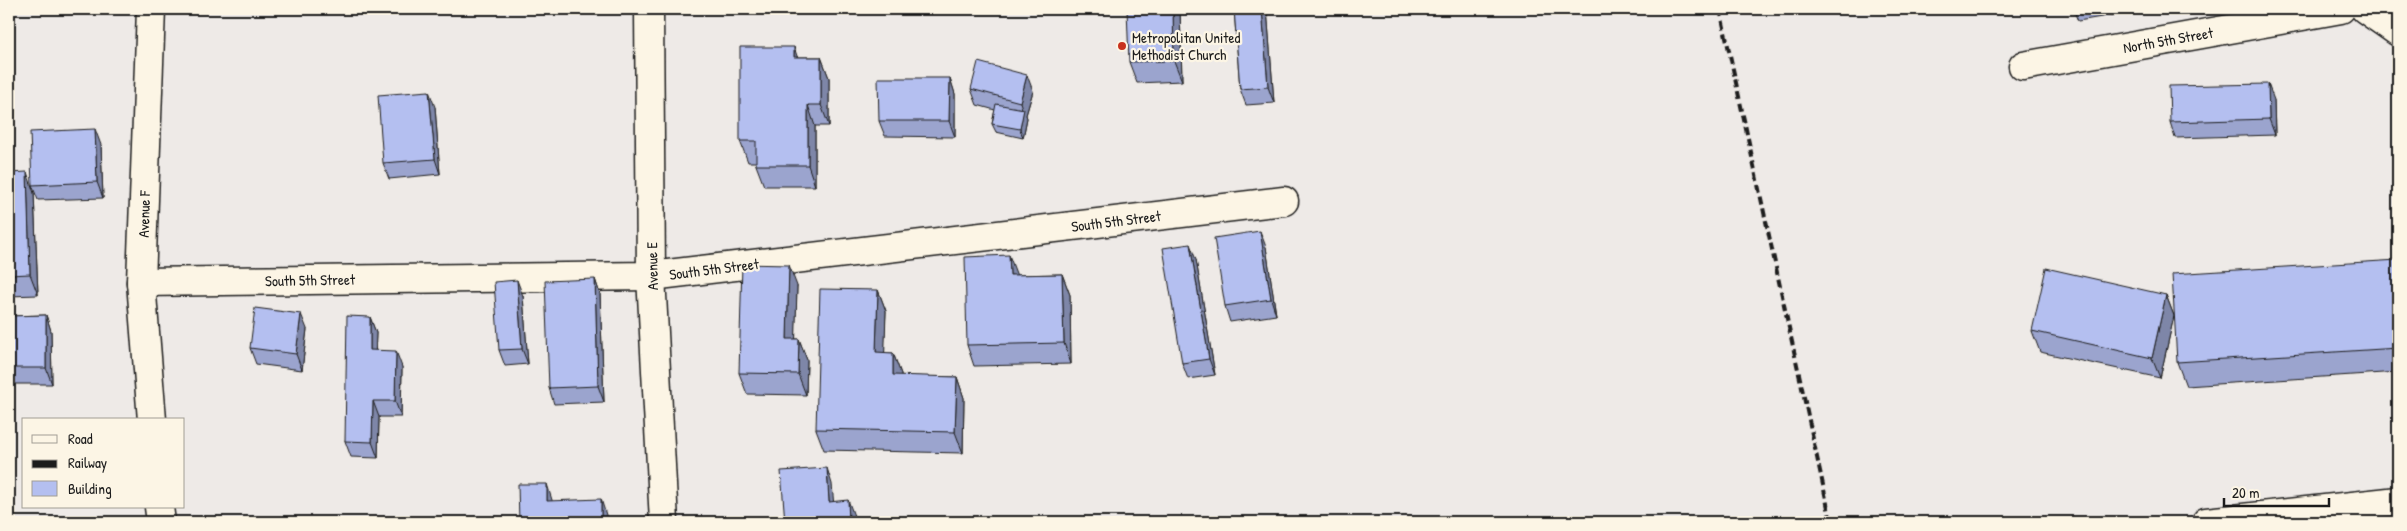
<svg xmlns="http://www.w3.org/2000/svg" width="2407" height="531" viewBox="0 0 2407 531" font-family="'Patrick Hand',sans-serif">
	<rect width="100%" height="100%" fill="#eeeae7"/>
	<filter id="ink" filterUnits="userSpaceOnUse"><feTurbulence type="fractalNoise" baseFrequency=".02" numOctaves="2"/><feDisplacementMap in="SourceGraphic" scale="10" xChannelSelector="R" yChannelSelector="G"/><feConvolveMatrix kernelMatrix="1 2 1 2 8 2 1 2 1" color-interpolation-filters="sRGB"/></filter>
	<g filter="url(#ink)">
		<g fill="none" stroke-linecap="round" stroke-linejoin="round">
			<g stroke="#1c1c1c" stroke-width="31">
				<g id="street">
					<polyline points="151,9 141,282 152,420"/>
					<polyline points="649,9 651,276 664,522"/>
					<polyline points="2365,9 2398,32"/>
					<polyline points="2023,66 2341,9"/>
					<polyline points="141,282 651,276 1284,201"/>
					<polyline points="159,507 161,522"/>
					<polyline points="2206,522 2398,501"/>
				</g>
			</g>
			<use href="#street" stroke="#fcf5e5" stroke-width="28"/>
			<polyline stroke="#1c1c1c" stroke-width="4" stroke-dasharray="8 4" stroke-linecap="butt" points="1720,9 1831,522"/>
		</g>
		<g fill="#9ba4ce" stroke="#1c1c1c">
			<polygon points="1180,9 1182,81 1137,83 1129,62"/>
			<polygon points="1234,9 1267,9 1274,103 1246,105 1240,89"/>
			<polygon points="2073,9 2150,9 2078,21"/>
			<polygon points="797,57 821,57 829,78 829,126 815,126 815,186 764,186 756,165 756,162 748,162 740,141"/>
			<polygon points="950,78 955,94 955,137 885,136 879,121"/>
			<polygon points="971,89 1033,91 1026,115 1027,118 1023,138 996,132 992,124 995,110 977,105"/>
			<polygon points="2274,100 2275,135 2175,138 2170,122"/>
			<polygon points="435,107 440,174 389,179 383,163"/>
			<polygon points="101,145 103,198 38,200 32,185"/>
			<polygon points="9,173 34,193 38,295 9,296"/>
			<polygon points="1266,247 1276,315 1230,322 1225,306"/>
			<polygon points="1196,260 1215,375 1188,379 1182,363"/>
			<polygon points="2398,260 2398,372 2186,386 2177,362"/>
			<polygon points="1062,274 1070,295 1071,364 974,366 967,345 1016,275"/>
			<polygon points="595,279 600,294 604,402 554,404 549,388"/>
			<polygon points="797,286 795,339 799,339 807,360 806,395 747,394 739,373"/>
			<polygon points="878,290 886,311 884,353 893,353 901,374 901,376 957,377 964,398 963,453 824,450 816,429"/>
			<polygon points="2166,295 2174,316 2160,378 2040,352 2032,331"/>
			<polygon points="523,296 528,364 505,366 499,350"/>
			<polygon points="46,315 51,331 52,384 9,384 9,316"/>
			<polygon points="370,317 376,333 375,350 402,367 401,417 379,417 378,458 351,457 345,441"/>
			<polygon points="307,329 302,370 256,364 250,348"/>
		</g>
		<g fill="#7e86a8" stroke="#1c1c1c">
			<polygon points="1173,9 1180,9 1182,81 1174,61"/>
			<polygon points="1262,9 1267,9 1274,103 1268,87"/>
			<polygon points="794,47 801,68 794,57"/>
			<polygon points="821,57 829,78 829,126 821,105"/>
			<polygon points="1027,75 1033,91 1026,115 1027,118 1023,138 1020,129 1023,112 1020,102"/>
			<polygon points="950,78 955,94 955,137 949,121"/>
			<polygon points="2268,84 2274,100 2275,135 2269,119"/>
			<polygon points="429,91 435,107 440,174 435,159"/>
			<polygon points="808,105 815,126 815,186 808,165"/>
			<polygon points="95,129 101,145 103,198 97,182"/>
			<polygon points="27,172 34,193 38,295 30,274"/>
			<polygon points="1260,231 1266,247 1276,315 1271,299"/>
			<polygon points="1190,244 1196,260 1215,375 1209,359"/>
			<polygon points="1009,255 1017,276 1010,275"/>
			<polygon points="789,265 797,286 795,360 787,339"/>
			<polygon points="1062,274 1070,295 1071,364 1064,343"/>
			<polygon points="595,279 600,294 604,402 598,386"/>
			<polygon points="517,280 523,296 528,364 522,349"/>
			<polygon points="878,290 886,311 884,373 876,352"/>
			<polygon points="2166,295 2174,316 2160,378 2152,358"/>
			<polygon points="301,314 307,329 302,370 296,354"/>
			<polygon points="46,315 51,331 52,384 46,368"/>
			<polygon points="370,317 376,333 375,366 370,350"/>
			<polygon points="799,339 807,360 806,395 798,374"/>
			<polygon points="396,351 402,367 401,417 395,401"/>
			<polygon points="893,353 901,374 900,396 893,375"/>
			<polygon points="957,377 964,398 963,453 955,432"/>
			<polygon points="373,401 379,417 378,458 372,442"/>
			<polygon points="827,468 832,484 835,518 829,502"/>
			<polygon points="547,484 552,500 553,516 547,501"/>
			<polygon points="601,499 606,515 607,522 601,522"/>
			<polygon points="848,500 854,516 854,522 849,522"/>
		</g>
		<g fill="#b4bff0" stroke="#1c1c1c">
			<polygon points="1127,9 1173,9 1174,61 1129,62"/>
			<polygon points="1234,9 1262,9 1268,87 1240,89"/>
			<polygon points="740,47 794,47 794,57 821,57 821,105 808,105 808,165 756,165 756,141 740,141"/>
			<polygon points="978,62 1027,75 1020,102 971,89"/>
			<polygon points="878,78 950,78 949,121 879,121"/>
			<polygon points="2268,84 2269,119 2170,122 2169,86"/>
			<polygon points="429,91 435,159 383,163 378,95"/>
			<polygon points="996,104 1024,109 1020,129 992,124"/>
			<polygon points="95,129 97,182 32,185 30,132"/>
			<polygon points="27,172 30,274 9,275 9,173"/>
			<polygon points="1260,231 1271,299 1225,306 1214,238"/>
			<polygon points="1190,244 1209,359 1182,363 1163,248"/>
			<polygon points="1009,255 1010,275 1062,274 1064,343 967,345 965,257"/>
			<polygon points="2398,260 2398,348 2177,362 2172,274"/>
			<polygon points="742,264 789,265 787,339 799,339 798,374 739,373"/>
			<polygon points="2046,268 2166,295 2152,358 2032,331"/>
			<polygon points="595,279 598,386 549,388 545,281"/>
			<polygon points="517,280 522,349 499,350 494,282"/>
			<polygon points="820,289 878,290 876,352 893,353 893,375 957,377 955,432 816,429"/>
			<polygon points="255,308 301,314 296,354 250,348"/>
			<polygon points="46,315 46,368 9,368 9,316"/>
			<polygon points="347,316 370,317 370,350 396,351 395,401 373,401 372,442 345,441"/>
			<polygon points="827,468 829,502 848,500 849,522 785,522 781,471"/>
			<polygon points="518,484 547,484 547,501 601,499 601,522 519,522"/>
		</g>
	</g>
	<circle fill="#c8321e" stroke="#fcf5e5" stroke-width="2" cx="1122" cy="46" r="5"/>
	<g text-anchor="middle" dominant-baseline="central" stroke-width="4.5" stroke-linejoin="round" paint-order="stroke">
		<g font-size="15" fill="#1c1c1c" stroke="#fcf5e5" text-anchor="start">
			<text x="1132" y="37">Metropolitan United<tspan x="1132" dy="17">Methodist Church</tspan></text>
		</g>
		<g font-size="15" fill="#1c1c1c" stroke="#fcf5e5">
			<text transform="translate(2168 40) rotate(-10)">North 5th Street</text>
			<text transform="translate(144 214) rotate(-88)">Avenue F</text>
			<text transform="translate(1116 221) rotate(-7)">South 5th Street</text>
			<text transform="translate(652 266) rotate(-91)">Avenue E</text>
			<text transform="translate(714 269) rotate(-7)">South 5th Street</text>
			<text transform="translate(310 280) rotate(-1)">South 5th Street</text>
		</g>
	</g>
	<rect width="2407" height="531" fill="none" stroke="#fcf5e5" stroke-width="30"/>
	<rect x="15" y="15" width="2377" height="501" fill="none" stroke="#1c1c1c" stroke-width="2" filter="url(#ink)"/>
	<rect x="22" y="418" width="162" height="90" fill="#fcf5e5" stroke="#a29e95"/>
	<rect x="32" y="435" width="25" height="8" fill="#fcf5e5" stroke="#a29e95"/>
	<text x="68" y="444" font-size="15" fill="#1c1c1c">Road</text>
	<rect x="32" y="460" width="25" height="8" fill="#1c1c1c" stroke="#a29e95"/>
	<text x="68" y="468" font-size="15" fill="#1c1c1c">Railway</text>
	<rect x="32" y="481" width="25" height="15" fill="#b4bff0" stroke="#a29e95"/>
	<text x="68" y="494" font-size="15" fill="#1c1c1c">Building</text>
	<path d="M2224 498v8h105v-8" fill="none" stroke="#1c1c1c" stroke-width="2.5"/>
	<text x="2232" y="498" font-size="15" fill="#1c1c1c" stroke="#fcf5e5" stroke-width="4" paint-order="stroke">20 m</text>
</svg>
